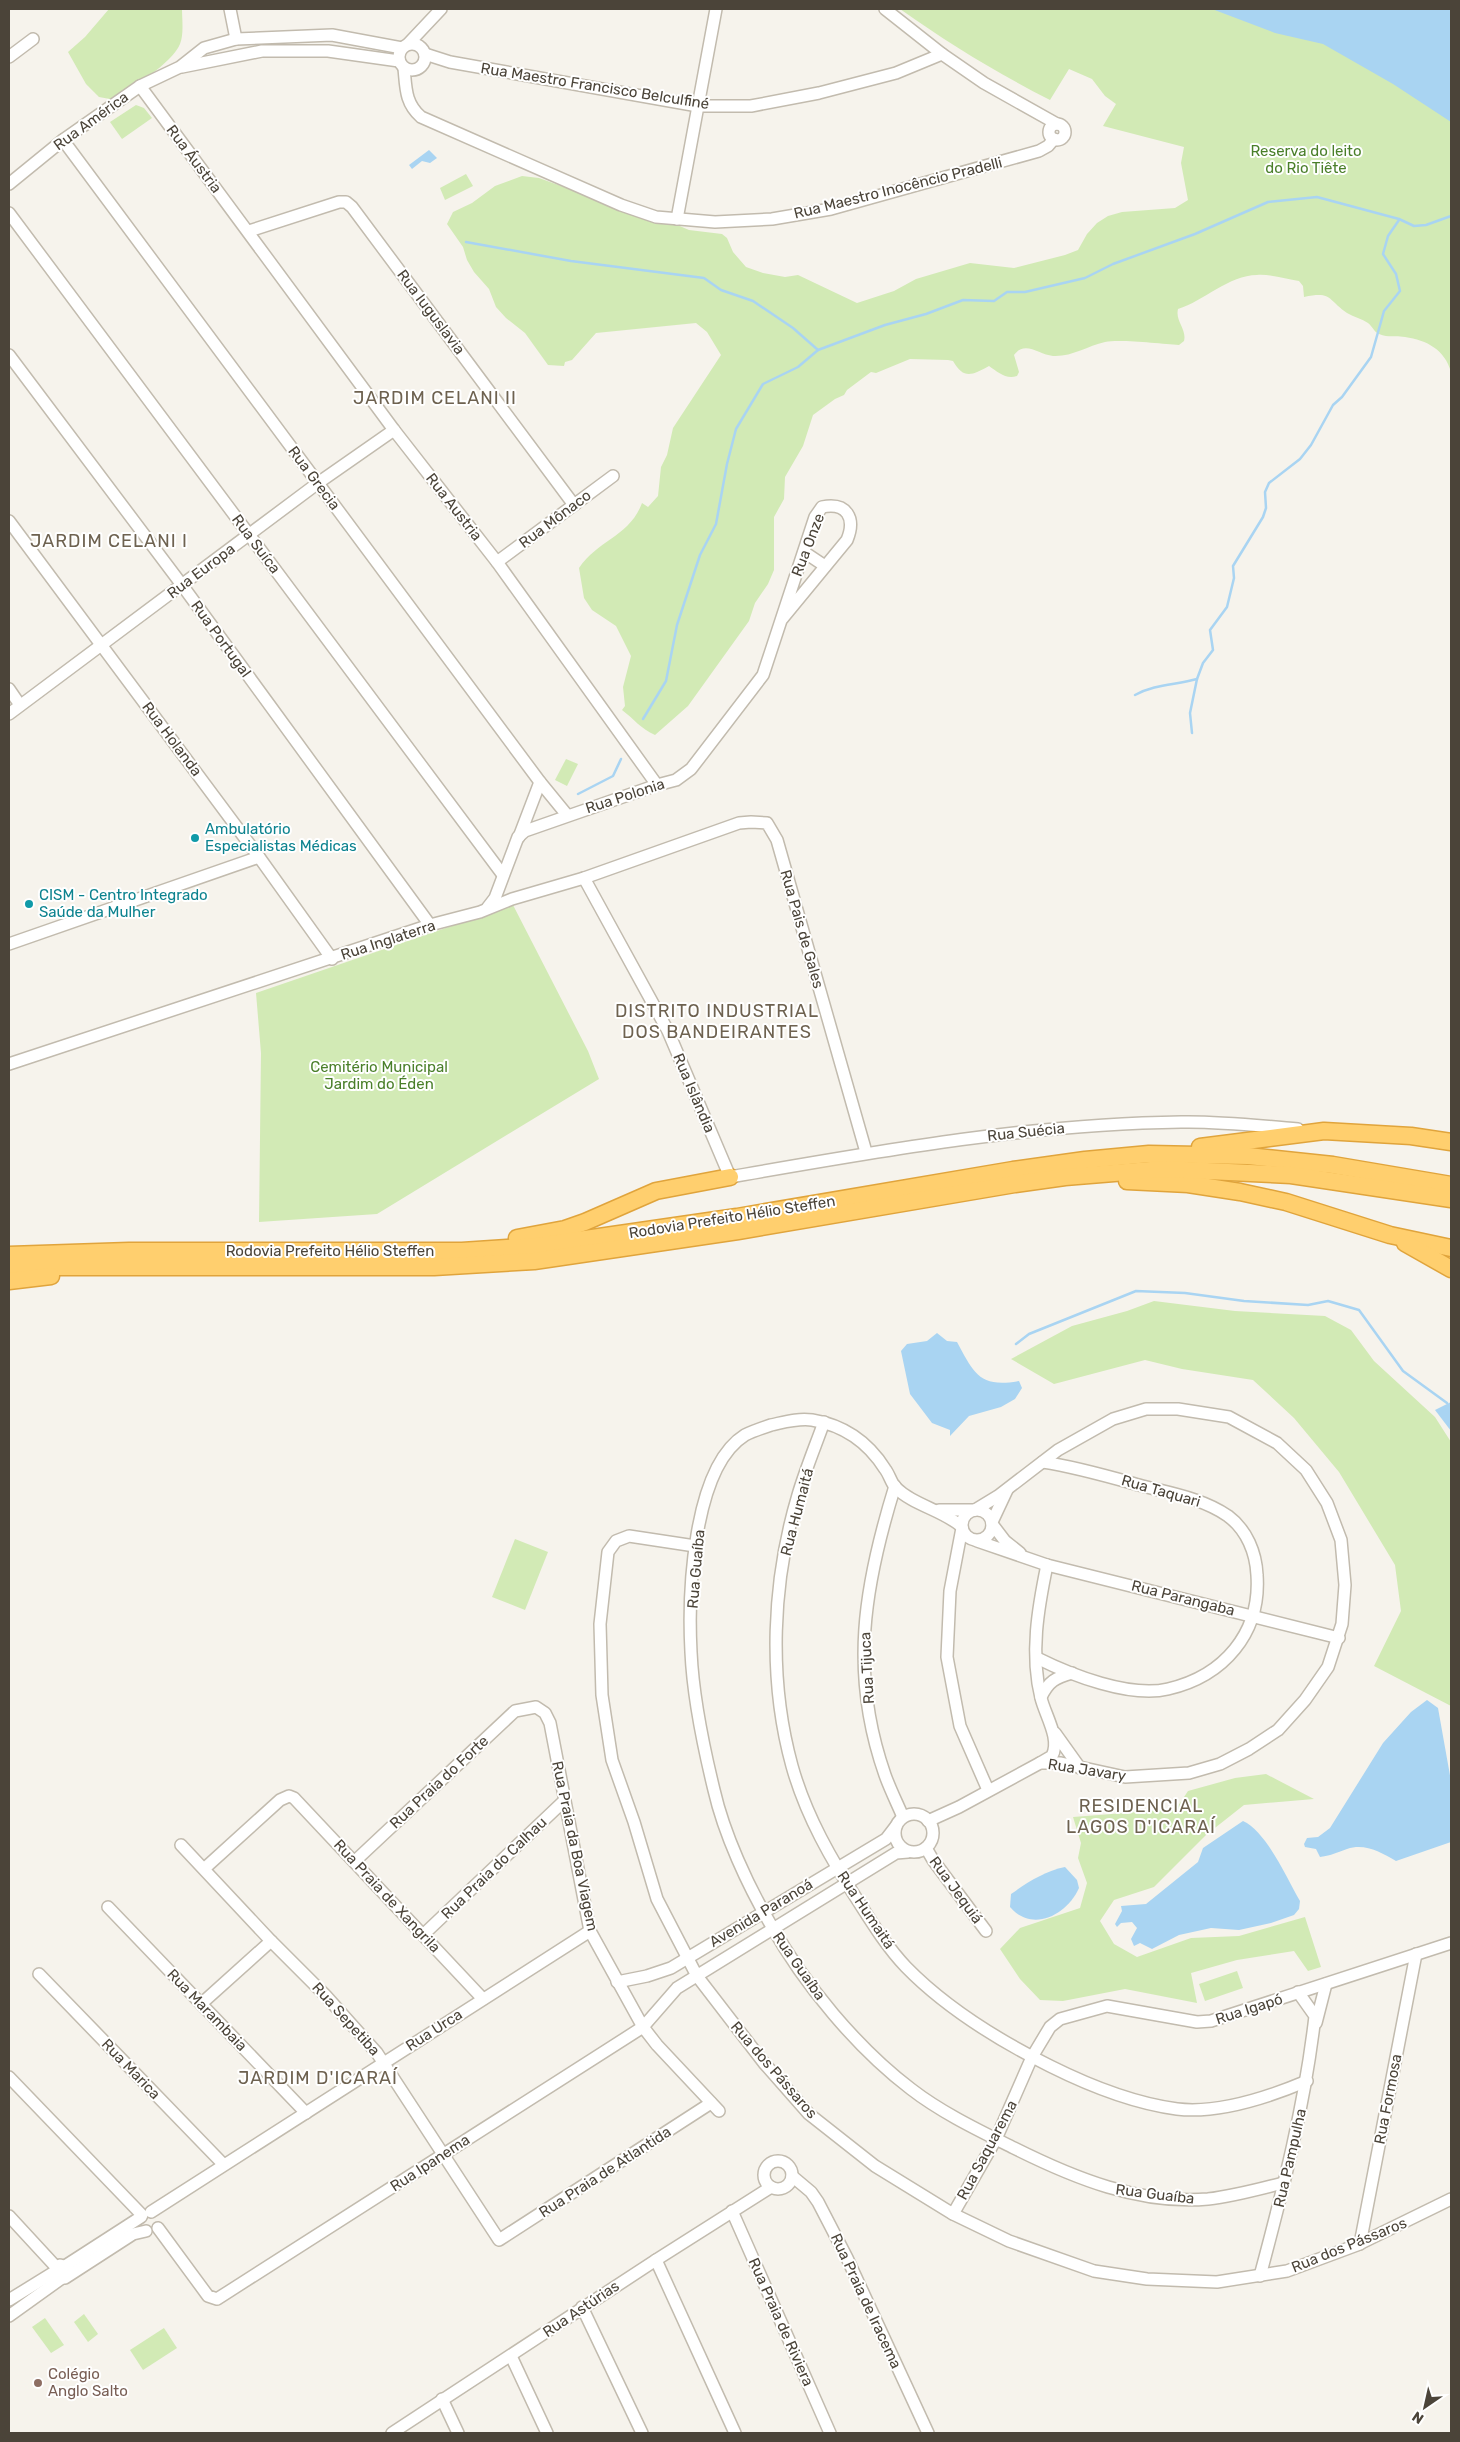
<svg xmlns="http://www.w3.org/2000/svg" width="1460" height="2442" viewBox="0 0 1460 2442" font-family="Rubik,sans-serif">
	<rect width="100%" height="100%" fill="#f6f3ec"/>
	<g fill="#d2eab5">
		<path d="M 109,9 L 182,9 C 182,19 184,34 180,44 C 173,62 129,92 110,99 L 99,97 L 86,84 L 68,52 L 85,37 Z"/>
		<path d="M 900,9 L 1259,9 L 1451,107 L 1451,372 C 1445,350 1427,340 1405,337 C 1395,335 1389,338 1379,334 C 1374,332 1373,327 1368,323 C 1362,319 1354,317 1347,313 C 1327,299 1332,291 1304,297 L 1303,286 L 1299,281 C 1286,279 1270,274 1257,275 C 1229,275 1204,301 1178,309 C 1175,321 1187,329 1184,341 L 1179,345 C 1161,344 1121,339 1105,342 C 1087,346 1072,357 1053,356 C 1039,355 1025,340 1014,355 L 1019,372 L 1017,376 C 1006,380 998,372 989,366 C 972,375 964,380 953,361 L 948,360 L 910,359 L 876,373 L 871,372 L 847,390 L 844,395 L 835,399 L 813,415 L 803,446 L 785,477 L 784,499 L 774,517 L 774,570 L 768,584 L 755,603 L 749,621 L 688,706 L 655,735 C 641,729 634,719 622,710 L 625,706 L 623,687 L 631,656 L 616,626 L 592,610 L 584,598 L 579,568 C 598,540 630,536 642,503 L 648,507 L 658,496 L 661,467 L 667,455 L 673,428 L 721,355 L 707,332 L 696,323 L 596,333 L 572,360 L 565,362 L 564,366 L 548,365 L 525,333 L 506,318 L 496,307 L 489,289 L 474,272 L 467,260 L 463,247 L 447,224 L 453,212 L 472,203 L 495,186 L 522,176 L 539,178 L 611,204 L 661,218 L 689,230 L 722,234 L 727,238 L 733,252 L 746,267 L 763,273 L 785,277 L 798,275 L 857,303 L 894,291 L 916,279 L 970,263 L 1014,268 L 1065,255 L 1078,250 L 1087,234 L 1097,223 L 1108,216 L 1122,212 L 1175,208 L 1188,200 L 1181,163 L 1184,147 L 1103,126 L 1116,104 L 1105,96 L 1092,79 L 1069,69 L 1050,100 C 997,73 948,43 900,9 Z"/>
		<polygon points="136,105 144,108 152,118 122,139 110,122"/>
		<polygon points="466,174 473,186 445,200 440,188"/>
		<polygon points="566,759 578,764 567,786 555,780"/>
		<polygon points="513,905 588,1051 599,1079 377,1214 259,1222 261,1053 256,993"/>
		<polygon points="1154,1301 1235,1311 1325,1316 1351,1330 1374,1361 1435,1417 1451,1442 1451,1706 1374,1666 1401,1611 1395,1565 1339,1472 1294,1418 1253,1380 1182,1369 1145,1360 1054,1384 1011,1359 1072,1326 1127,1311"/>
		<polygon points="515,1539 548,1552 525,1610 492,1597"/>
		<polygon points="1266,1774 1314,1799 1244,1805 1206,1835 1154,1887 1114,1900 1100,1921 1114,1944 1137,1957 1191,1938 1239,1936 1305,1917 1321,1967 1308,1971 1294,1951 1237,1960 1191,1973 1197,2003 1125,1989 1063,2001 1040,2000 1020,1979 1000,1949 1020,1928 1080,1908 1087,1883 1078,1858 1081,1843 1073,1817 1176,1809 1188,1791 1235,1778"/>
		<polygon points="1237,1971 1243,1988 1205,2001 1199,1984"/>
		<polygon points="84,2314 98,2334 88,2342 74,2322"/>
		<polygon points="45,2318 64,2345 51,2353 32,2327"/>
		<polygon points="164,2328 177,2348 143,2370 130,2350"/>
	</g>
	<g fill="#a9d4f2">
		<polygon points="1212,9 1451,9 1451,122 1393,84 1323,44 1275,33"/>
		<polygon points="429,150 437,158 430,163 422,161 412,169 409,165"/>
		<path d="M 937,1333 L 947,1341 L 957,1342 C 974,1373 979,1388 1019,1381 L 1022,1388 L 1015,1399 L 1001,1407 L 969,1416 L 950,1436 L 950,1430 L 932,1423 L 910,1394 L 901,1351 L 907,1344 L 927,1341 Z"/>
		<polygon points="1451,1402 1451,1431 1435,1410"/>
		<path d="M 1427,1700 L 1438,1708 L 1451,1781 L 1451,1842 L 1396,1861 C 1380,1852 1365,1843 1347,1849 C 1335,1853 1333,1855 1320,1857 L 1316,1849 L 1305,1847 L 1304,1844 L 1307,1838 L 1318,1837 L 1330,1828 L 1383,1743 L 1411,1712 Z"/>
		<path d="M 1243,1821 C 1267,1832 1287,1879 1300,1901 L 1299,1909 L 1294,1915 L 1271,1923 L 1239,1930 L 1211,1928 L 1179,1935 L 1152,1949 L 1140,1943 L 1134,1946 L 1131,1939 L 1137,1928 L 1132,1922 L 1121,1923 L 1117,1927 L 1115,1924 L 1122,1911 L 1121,1906 L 1146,1904 L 1198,1862 L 1203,1848 Z"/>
		<path d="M 1065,1867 L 1077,1880 L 1079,1888 C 1067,1915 1032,1933 1010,1907 L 1011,1894 C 1028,1882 1045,1871 1065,1867 Z"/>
	</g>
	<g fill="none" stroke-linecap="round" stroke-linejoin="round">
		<g stroke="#a9d4f2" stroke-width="2.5">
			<polyline points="466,242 571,261 704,278 721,290 753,301 793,328 818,350"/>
			<path d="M 1135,695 C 1155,684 1176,685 1197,679 L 1203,663 L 1213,650 L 1210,630 L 1227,607 L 1234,578 L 1233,566 L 1263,517 L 1266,508 L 1265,492 L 1269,483 L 1300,459 L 1311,445 L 1333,405 L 1342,397 L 1371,357 L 1384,311 L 1400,291 L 1396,274 L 1383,254 L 1388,236 L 1399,220"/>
			<polyline points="643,719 666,681 677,625 700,555 716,524 727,464 736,429 763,384 798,367 818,350 885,325 926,314 963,300 994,301 1007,292 1025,292 1085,278 1113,264 1195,234 1268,202 1317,197 1399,219 1414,226 1426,225 1451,216"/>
			<polyline points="1192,733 1190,713 1197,679"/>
			<polyline points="578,794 613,776 621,759"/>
			<polyline points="1016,1344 1029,1334 1136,1291 1185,1293 1244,1301 1308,1305 1328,1301 1359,1310 1403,1371 1447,1403"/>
		</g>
		<g stroke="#c2bbae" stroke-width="14">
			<g id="minor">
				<polyline points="230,9 236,39"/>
				<polyline points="885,9 942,54 984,83 1057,124"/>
				<circle cx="412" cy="57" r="13"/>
				<polyline points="408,44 441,9"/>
				<polyline points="425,54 450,62 698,106 751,106 819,93 896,73 942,54"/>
				<polyline points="9,57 33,39"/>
				<polyline points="182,67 262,51 328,51 399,61"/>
				<path d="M 404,68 C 406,88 405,103 421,117 L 621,205 L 656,217 L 715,222 L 772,219 L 831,209 L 1039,151 L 1048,146 L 1054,139"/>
				<polyline points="140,86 394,430 497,562 657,785"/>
				<circle cx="1057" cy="132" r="8"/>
				<polyline points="63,140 540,782 567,815"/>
				<polyline points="9,184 63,140 140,86 180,67 204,48 236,39 332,35 402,48"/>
				<polyline points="9,213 503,875"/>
				<polyline points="677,219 716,9"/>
				<polyline points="249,231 339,202 346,202 352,207 574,505"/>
				<polyline points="9,355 182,585 430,925"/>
				<polyline points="9,521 259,857 332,959"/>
				<polyline points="804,552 825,566"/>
				<polyline points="497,562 613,476"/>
				<polyline points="9,689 20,705"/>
				<polyline points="9,714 318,483 394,430"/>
				<polyline points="519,837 540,782"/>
				<path d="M 584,878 L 668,1031 L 730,1177 C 879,1151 1029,1124 1181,1122 C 1220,1121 1259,1126 1298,1129"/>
				<path d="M 488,907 L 495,898 L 518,837 L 525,831 L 657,785 L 676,780 L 691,769 L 763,675 L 815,517 L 822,507 C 847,502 856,518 847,540 L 782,619"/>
				<polyline points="9,944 259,857"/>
				<polyline points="9,1064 430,925 480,912 512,899 584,878 739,823 751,822 767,823 777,840 866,1152"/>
				<path d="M 824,1422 C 815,1447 805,1471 798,1495 C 772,1582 768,1679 792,1766 C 806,1816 832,1861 860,1904 C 874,1926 888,1948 906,1967 C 947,2009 998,2040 1050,2066 C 1090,2086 1132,2103 1177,2109 C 1219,2114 1269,2097 1307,2081"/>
				<path d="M 895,1486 C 864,1586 849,1673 885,1775 C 890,1789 897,1803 903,1817"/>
				<circle cx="977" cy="1525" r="15"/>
				<polyline points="939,1510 974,1510"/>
				<polyline points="992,1522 1007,1490"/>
				<polyline points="992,1524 1005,1541 1020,1553"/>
				<path d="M 961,1526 C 942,1510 913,1505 895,1487 C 891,1482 889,1474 885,1469 C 868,1442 843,1425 812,1420 C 798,1418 785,1422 771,1425 C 762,1428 753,1431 745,1435 C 692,1468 688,1596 691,1652 C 693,1698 703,1745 714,1790 C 724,1834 748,1886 771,1925 C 804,1984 857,2048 911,2089 C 942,2113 980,2131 1014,2148 C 1074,2178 1140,2205 1208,2199 C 1234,2196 1259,2189 1283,2183"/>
				<polyline points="962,1528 950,1591 947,1657 960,1726 988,1790"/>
				<polyline points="977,1541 1047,1565 1339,1638"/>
				<polyline points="695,1546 629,1536 616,1541 608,1552 600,1624 602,1695 612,1760 634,1822 657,1899 697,1976 764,2063 809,2114 875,2166 953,2214 1009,2241 1094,2271 1147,2279 1217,2282 1287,2271 1357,2245 1451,2199"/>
				<path d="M 1037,1658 C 1071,1675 1130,1698 1168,1689 C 1224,1676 1261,1633 1257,1575 C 1256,1553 1247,1530 1228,1516 C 1202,1498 1169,1493 1139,1485 C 1107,1476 1076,1467 1043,1462"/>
				<path d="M 1041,1697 C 1049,1681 1055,1678 1072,1673"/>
				<polyline points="1055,1733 1080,1768"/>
				<path d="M 1040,1763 L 1052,1756 C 1061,1739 1045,1715 1041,1698 C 1030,1654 1038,1608 1047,1565"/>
				<circle cx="914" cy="1833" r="19"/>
				<polyline points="928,1821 959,1807 1040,1763 1061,1763 1125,1777 1189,1773 1220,1764 1249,1749 1278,1730 1305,1700 1328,1667 1342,1624 1345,1585 1341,1540 1327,1503 1306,1470 1277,1443 1229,1417 1178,1409 1146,1409 1113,1419 1058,1450 998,1496 975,1510"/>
				<polyline points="181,1845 271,1941 326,1996 377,2053 499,2240 711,2103"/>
				<polyline points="926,1848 933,1860 986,1931"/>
				<polyline points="355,1861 515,1711 536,1707 545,1713 550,1723 590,1931 643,2027 657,2045 719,2111"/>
				<polyline points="205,1868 280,1800 289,1796 294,1798 483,1999"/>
				<polyline points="108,1907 306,2113"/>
				<polyline points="423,1935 565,1800"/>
				<polyline points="39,1974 223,2164"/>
				<polyline points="617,1982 647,1976 671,1968 886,1839 896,1826"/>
				<polyline points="201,2004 271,1941"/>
				<polyline points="1316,2023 1326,1984"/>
				<polyline points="9,2077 142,2215"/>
				<circle cx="778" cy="2175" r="14"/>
				<polyline points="792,2176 811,2192 818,2202 847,2258 928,2433"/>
				<polyline points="732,2211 830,2433"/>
				<polyline points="151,2212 590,1931"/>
				<polyline points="953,2214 996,2139 1032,2057 1050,2027 1060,2019 1107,2006 1197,2022 1211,2021 1451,1943"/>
				<polyline points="9,2216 57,2268"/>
				<polyline points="158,2228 208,2296 217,2299 643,2027 677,1988 896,1853 908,1852"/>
				<polyline points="1360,2244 1416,1954"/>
				<polyline points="656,2260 735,2433"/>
				<polyline points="65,2266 141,2217"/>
				<path d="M 1260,2276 C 1283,2190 1305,2104 1315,2016 L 1298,1992"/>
				<polyline points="65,2278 133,2234 146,2231"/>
				<polyline points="9,2300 56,2271 60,2265 67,2267 69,2273 62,2278 56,2275 56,2271"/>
				<polyline points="582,2307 642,2433"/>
				<polyline points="9,2316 62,2278"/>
				<polyline points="511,2356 547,2433"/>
				<polyline points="442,2399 458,2433"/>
				<polyline points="392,2433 656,2260 771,2187"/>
			</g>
		</g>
		<g stroke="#e0a43c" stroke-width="19">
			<g id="highway">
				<polyline points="1200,1147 1324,1131 1411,1136 1451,1142"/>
				<polyline points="1127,1181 1188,1184 1240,1192 1286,1202 1390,1235 1451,1248"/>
				<polyline points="517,1238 565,1229 585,1222 656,1191 730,1177"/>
				<polyline points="1405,1243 1451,1269"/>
				<polyline points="9,1255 129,1251 462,1251 537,1246 737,1217 1013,1170 1085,1160 1149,1154 1248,1156 1333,1165 1451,1185"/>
				<polyline points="9,1267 434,1267 534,1261 738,1231 1015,1184 1065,1177 1163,1169 1291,1175 1451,1199"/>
				<polyline points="9,1281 51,1276"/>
			</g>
		</g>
		<use href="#minor" stroke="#fff" stroke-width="11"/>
		<use href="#highway" stroke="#ffcf6e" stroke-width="16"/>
	</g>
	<g fill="#0f9aa8" stroke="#fff" stroke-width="2">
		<circle cx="195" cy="838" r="5"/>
		<circle cx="29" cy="904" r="5"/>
	</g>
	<circle fill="#8d6e63" stroke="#fff" stroke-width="2" cx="38" cy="2383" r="5"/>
	<g text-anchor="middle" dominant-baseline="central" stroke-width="4" stroke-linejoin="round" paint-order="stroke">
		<g font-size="15" fill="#4b4439" stroke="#fff">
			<text transform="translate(595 86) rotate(9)">Rua Maestro Francisco Belculfiné</text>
			<text transform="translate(91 121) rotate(-36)">Rua América</text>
			<text transform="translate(194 159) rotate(53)">Rua Áustria</text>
			<text transform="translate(898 188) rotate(-14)">Rua Maestro Inocêncio Pradelli</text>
			<text transform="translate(431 312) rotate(53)">Rua Iuguslavia</text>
			<text transform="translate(314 478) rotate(53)">Rua Grecia</text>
			<text transform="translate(454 507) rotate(52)">Rua Austria</text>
			<text transform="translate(555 519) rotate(-37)">Rua Mônaco</text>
			<text transform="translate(256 544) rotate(53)">Rua Suíca</text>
			<text transform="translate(808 545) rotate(-69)">Rua Onze</text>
			<text transform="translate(201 571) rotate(-37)">Rua Europa</text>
			<text transform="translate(221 639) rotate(54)">Rua Portugal</text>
			<text transform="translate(172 739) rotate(53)">Rua Holanda</text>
			<text transform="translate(625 796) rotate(-18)">Rua Polonia</text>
			<text transform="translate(802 929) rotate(74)">Rua Pais de Gales</text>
			<text transform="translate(388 940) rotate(-18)">Rua Inglaterra</text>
			<text transform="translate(694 1093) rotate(67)">Rua Islândia</text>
			<text transform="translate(1026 1132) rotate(-6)">Rua Suécia</text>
			<text transform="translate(732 1217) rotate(-9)">Rodovia Prefeito Hélio Steffen</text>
			<text x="330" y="1251">Rodovia Prefeito Hélio Steffen</text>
			<text transform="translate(1161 1491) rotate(16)">Rua Taquari</text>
			<text transform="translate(797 1512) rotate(-75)">Rua Humaitá</text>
			<text transform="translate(696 1569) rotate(-85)">Rua Guaíba</text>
			<text transform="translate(1183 1598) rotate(14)">Rua Parangaba</text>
			<text transform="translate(867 1668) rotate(-93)">Rua Tijuca</text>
			<text transform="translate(1087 1770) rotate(9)">Rua Javary</text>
			<text transform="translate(439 1782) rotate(-43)">Rua Praia do Forte</text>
			<text transform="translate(575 1846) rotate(78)">Rua Praia da Boa Viagem</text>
			<text transform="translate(494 1868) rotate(-44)">Rua Praia do Calhau</text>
			<text transform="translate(956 1890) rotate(54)">Rua Jequiá</text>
			<text transform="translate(387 1896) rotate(47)">Rua Praia de Xangrila</text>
			<text transform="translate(866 1910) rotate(56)">Rua Humaitá</text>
			<text transform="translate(761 1913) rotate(-31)">Avenida Paranoá</text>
			<text transform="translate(799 1966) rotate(55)">Rua Guaíba</text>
			<text transform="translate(1249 2009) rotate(-18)">Rua Igapó</text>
			<text transform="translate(207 2010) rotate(46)">Rua Marambaia</text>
			<text transform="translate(346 2019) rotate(48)">Rua Sepetiba</text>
			<text transform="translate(434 2030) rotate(-33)">Rua Urca</text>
			<text transform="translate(131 2069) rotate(46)">Rua Marica</text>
			<text transform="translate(774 2070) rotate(49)">Rua dos Pássaros</text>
			<text transform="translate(1388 2099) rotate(-79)">Rua Formosa</text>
			<text transform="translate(987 2150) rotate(-62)">Rua Saquarema</text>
			<text transform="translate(1290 2158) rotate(-77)">Rua Pampulha</text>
			<text transform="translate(430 2163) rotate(-33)">Rua Ipanema</text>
			<text transform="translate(605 2172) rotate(-33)">Rua Praia de Atlantida</text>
			<text transform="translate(1155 2194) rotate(7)">Rua Guaíba</text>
			<text transform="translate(1349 2245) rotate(-22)">Rua dos Pássaros</text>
			<text transform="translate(866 2301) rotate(65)">Rua Praia de Iracema</text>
			<text transform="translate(581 2309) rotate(-34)">Rua Astúrias</text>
			<text transform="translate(781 2322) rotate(66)">Rua Praia de Riviera</text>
		</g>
		<g font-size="15" fill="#4a7f2a" stroke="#fff">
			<text x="1306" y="151">Reserva do leito<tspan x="1306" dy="17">do Rio Tiête</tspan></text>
			<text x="379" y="1067">Cemitério Municipal<tspan x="379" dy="17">Jardim do Éden</tspan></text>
		</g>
		<g font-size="15" fill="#0d838f" stroke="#fff" text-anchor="start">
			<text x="205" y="829">Ambulatório<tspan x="205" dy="17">Especialistas Médicas</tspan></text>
			<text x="39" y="895">CISM - Centro Integrado<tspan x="39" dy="17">Saúde da Mulher</tspan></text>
		</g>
		<g font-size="15" fill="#785e54" stroke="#fff" text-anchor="start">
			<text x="48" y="2374">Colégio<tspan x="48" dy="17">Anglo Salto</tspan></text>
		</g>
		<g font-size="18" letter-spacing="1" fill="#6e6250" stroke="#fff">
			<text x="435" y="398">JARDIM CELANI II</text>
			<text x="109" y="541">JARDIM CELANI I</text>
			<text x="717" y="1011">DISTRITO INDUSTRIAL<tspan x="717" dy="21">DOS BANDEIRANTES</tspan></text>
			<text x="1141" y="1806">RESIDENCIAL<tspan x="1141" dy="21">LAGOS D'ICARAÍ</tspan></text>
			<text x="318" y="2078">JARDIM D'ICARAÍ</text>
		</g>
	</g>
	<rect width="1460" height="2442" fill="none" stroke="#4b4439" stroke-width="20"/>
	<g transform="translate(1425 2407) rotate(214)" stroke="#ffffff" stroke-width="4" paint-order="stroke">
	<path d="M0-4L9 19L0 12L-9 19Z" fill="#4b4439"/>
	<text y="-8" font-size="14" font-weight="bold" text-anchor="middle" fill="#4b4439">N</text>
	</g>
</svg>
